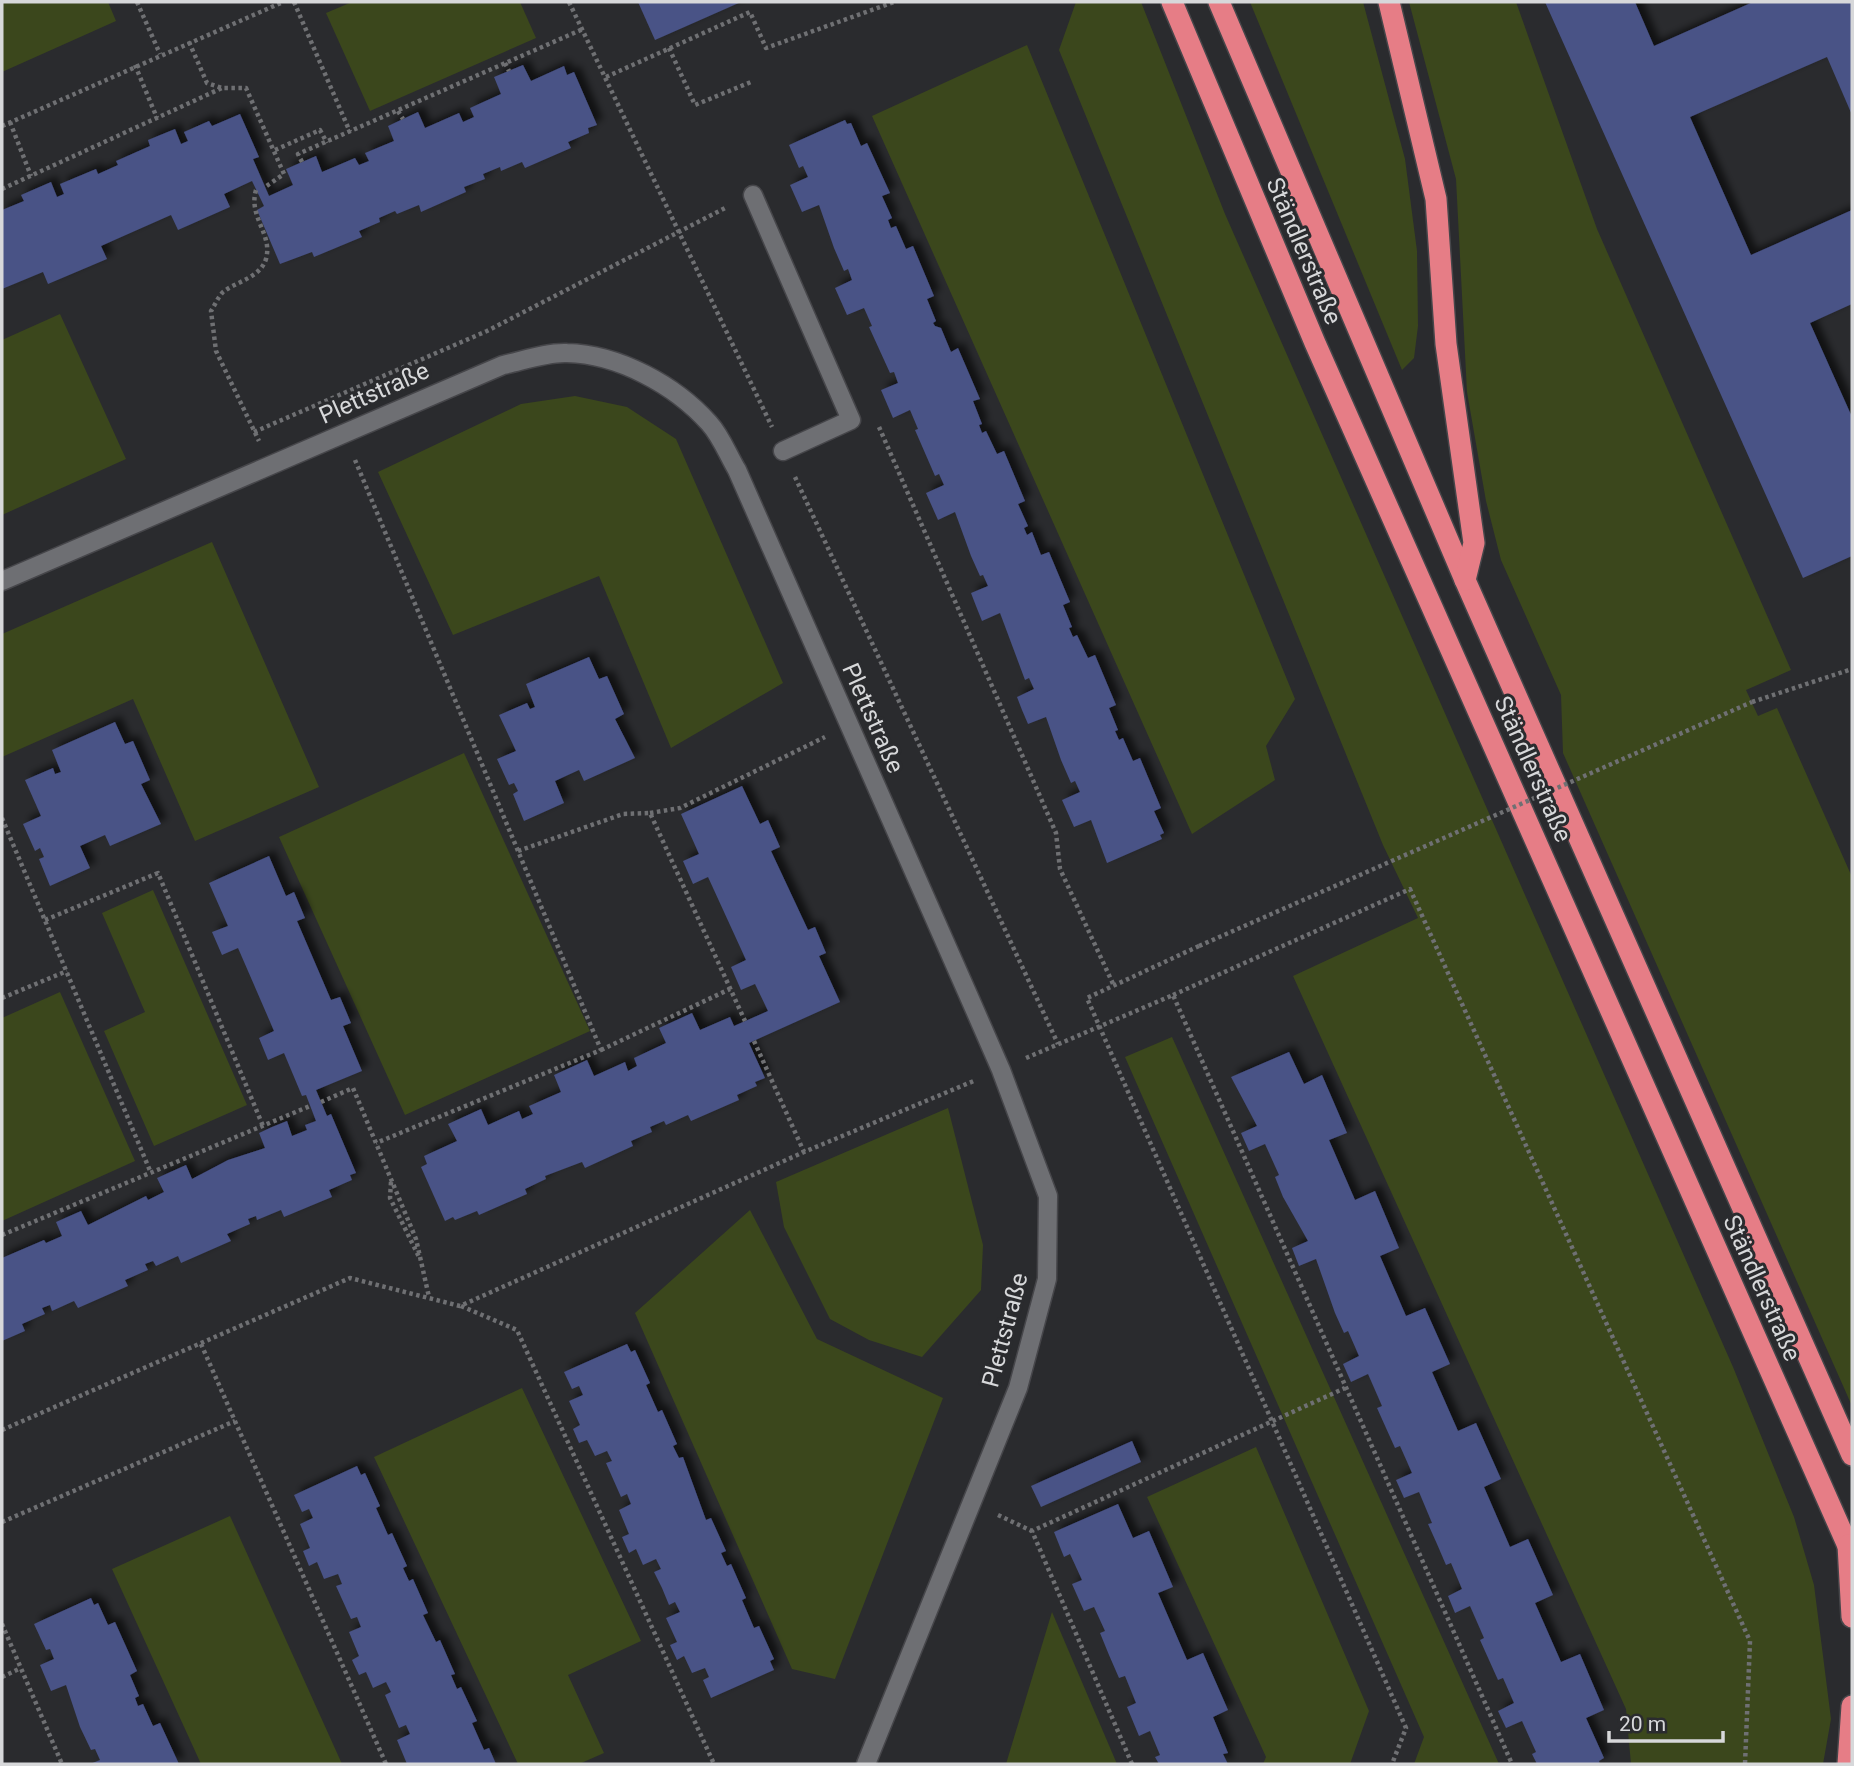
<svg xmlns="http://www.w3.org/2000/svg" width="1854" height="1766" viewBox="0 0 1854 1766" font-family="Roboto,sans-serif">
	<defs>
		<filter id="shadow"><feDropShadow dx="6" dy="-6" stdDeviation="3.5" flood-color="#0009"/></filter>
	</defs>
	<rect width="100%" height="100%" fill="#2a2b2e"/>
	<g fill="#3b471c">
		<polygon points="2,2 108,2 116,21 2,72"/>
		<polygon points="352,2 520,2 536,38 370,111 326,13"/>
		<polygon points="1076,2 1141,2 1225,214 1733,1367 1794,1517 1814,1585 1831,1719 1823,1764 1631,1764 1626,1709 1293,976 1418,918 1383,845 1059,50"/>
		<polygon points="1250,2 1363,2 1405,159 1417,251 1418,326 1414,358 1402,370"/>
		<polygon points="1409,2 1516,2 1597,229 1791,670 1746,690 1758,716 1777,708 1852,877 1852,1406 1563,753 1561,695 1501,560 1486,501 1467,392 1456,179"/>
		<polygon points="1027,45 1295,699 1266,746 1275,780 1192,834 872,116"/>
		<polygon points="60,314 126,459 2,515 2,340"/>
		<polygon points="575,396 627,407 676,439 783,683 671,748 599,576 453,635 378,472 521,404"/>
		<polygon points="212,542 319,787 195,841 133,699 2,757 2,634"/>
		<polygon points="464,753 590,1031 405,1115 279,837"/>
		<polygon points="153,890 247,1105 154,1146 104,1031 145,1012 102,913"/>
		<polygon points="60,992 135,1161 2,1221 2,1018"/>
		<polygon points="1172,1037 1499,1764 1414,1764 1424,1737 1125,1057"/>
		<polygon points="948,1108 983,1245 981,1290 922,1357 869,1340 830,1319 784,1227 776,1182"/>
		<polygon points="750,1210 817,1339 943,1398 835,1679 792,1669 635,1313"/>
		<polygon points="522,1388 641,1641 568,1675 604,1753 579,1764 518,1764 374,1457"/>
		<polygon points="1256,1447 1369,1711 1350,1764 1263,1764 1266,1757 1147,1497"/>
		<polygon points="230,1516 342,1764 201,1764 112,1569"/>
		<polygon points="1052,1612 1117,1764 1006,1764"/>
	</g>
	<g fill="#485286" filter="url(#shadow)">
		<polygon points="638,2 741,2 655,40"/>
		<polygon points="1545,2 1635,2 1654,46 1753,2 1852,2 1852,115 1827,57 1690,117 1751,255 1852,210 1852,304 1810,323 1852,417 1852,556 1803,578"/>
		<polygon points="523,65 531,81 564,66 567,75 574,72 597,125 588,128 589,133 568,142 571,148 525,168 522,162 501,171 500,167 483,174 485,179 464,187 466,192 421,212 419,205 397,214 395,211 379,218 380,222 359,231 362,237 314,257 312,252 280,264 257,210 264,206 252,181 224,194 230,207 178,230 171,215 101,246 107,259 48,284 43,272 2,289 2,210 24,201 21,195 51,182 57,197 64,194 60,184 96,169 98,174 118,165 116,161 150,146 148,140 175,129 181,144 188,141 184,132 209,121 212,126 240,114 259,157 253,159 269,196 293,185 286,169 316,156 322,172 355,158 359,165 369,161 365,153 394,141 388,126 418,112 425,128 459,113 463,122 474,117 470,108 501,94 494,77"/>
		<polygon points="845,120 847,124 851,123 861,146 867,143 890,193 882,196 892,218 888,220 891,228 896,226 906,249 913,246 934,296 927,299 936,321 933,323 935,326 941,328 951,352 958,348 980,399 973,401 982,424 979,425 982,433 986,431 997,454 1004,451 1025,501 1018,504 1028,526 1024,528 1027,535 1032,532 1041,555 1049,552 1070,602 1063,605 1072,627 1069,628 1073,637 1077,635 1088,658 1095,655 1116,705 1109,708 1118,730 1115,731 1119,740 1123,738 1133,761 1140,758 1161,808 1154,811 1164,833 1160,835 1162,839 1107,863 1091,820 1074,827 1062,800 1080,792 1075,781 1071,783 1061,760 1046,717 1028,724 1022,710 1017,697 1034,689 1029,678 1025,680 1000,613 982,621 976,606 971,593 988,586 983,575 980,576 971,556 955,512 938,520 926,493 944,485 939,474 935,476 915,430 918,429 910,410 893,418 881,390 898,383 894,372 890,373 869,327 872,326 864,308 847,315 835,288 852,280 848,269 844,271 834,248 819,205 802,212 790,185 808,177 803,166 799,168 789,145"/>
		<polygon points="589,657 599,679 607,676 624,714 615,719 635,758 584,781 579,770 555,781 564,803 524,821 513,794 518,791 514,783 509,785 497,759 516,751 499,715 527,703 530,709 535,707 526,684"/>
		<polygon points="115,722 125,744 133,741 150,780 141,784 161,824 110,846 105,835 80,846 90,868 50,886 39,859 44,857 40,848 35,851 23,824 41,816 25,780 53,768 55,774 61,772 52,750"/>
		<polygon points="742,786 760,824 768,820 780,847 771,851 808,930 815,927 826,953 819,956 840,1002 749,1043 765,1078 755,1082 757,1086 737,1095 739,1100 691,1121 688,1115 666,1125 664,1121 650,1127 652,1132 631,1141 633,1146 585,1168 582,1162 545,1176 546,1179 525,1189 527,1194 479,1215 477,1211 455,1220 453,1217 445,1221 421,1167 427,1164 424,1156 457,1141 448,1124 481,1109 488,1125 519,1111 522,1119 533,1114 529,1106 561,1092 554,1075 587,1060 594,1076 625,1062 628,1071 637,1066 634,1058 666,1043 659,1028 692,1013 700,1030 730,1017 734,1026 768,1011 755,984 741,990 731,967 746,960 708,877 693,884 683,861 699,854 681,814"/>
		<polygon points="269,856 286,896 294,892 305,918 297,921 331,1000 340,997 351,1023 343,1026 362,1071 316,1090 327,1116 331,1114 356,1173 350,1175 352,1180 329,1190 332,1197 284,1217 281,1210 257,1220 256,1216 248,1219 250,1224 227,1234 231,1241 181,1263 178,1256 156,1266 153,1261 145,1264 148,1270 125,1280 128,1286 78,1308 74,1301 52,1311 50,1305 42,1308 45,1314 22,1324 25,1331 2,1341 2,1258 44,1240 46,1243 62,1236 56,1222 81,1211 88,1225 146,1196 148,1200 164,1192 157,1178 186,1165 192,1179 228,1160 265,1148 259,1133 272,1127 287,1121 292,1136 307,1130 305,1125 316,1121 306,1095 302,1096 284,1053 268,1060 259,1038 274,1031 238,948 222,955 212,932 228,926 209,883"/>
		<polygon points="1289,1052 1304,1084 1322,1075 1347,1133 1329,1140 1355,1200 1375,1191 1399,1248 1380,1256 1406,1316 1425,1308 1450,1364 1432,1372 1458,1431 1476,1423 1501,1479 1484,1487 1510,1547 1528,1539 1553,1595 1535,1603 1561,1662 1580,1654 1604,1710 1586,1718 1604,1758 1599,1761 1600,1764 1537,1764 1532,1754 1536,1752 1522,1721 1506,1728 1498,1711 1514,1703 1503,1678 1498,1680 1480,1640 1484,1638 1470,1606 1455,1613 1448,1596 1462,1589 1451,1563 1446,1565 1437,1544 1428,1524 1432,1523 1419,1492 1404,1498 1396,1480 1412,1473 1400,1446 1395,1448 1377,1408 1382,1406 1368,1374 1351,1382 1343,1364 1359,1356 1348,1331 1344,1333 1335,1313 1316,1259 1299,1266 1292,1248 1308,1241 1283,1197 1275,1177 1279,1175 1265,1144 1249,1151 1241,1133 1257,1126 1231,1077"/>
		<polygon points="627,1344 631,1352 635,1350 650,1383 646,1385 658,1412 662,1410 677,1444 673,1446 679,1458 683,1457 706,1520 711,1518 726,1551 721,1553 727,1566 731,1564 746,1598 742,1600 754,1628 759,1626 774,1659 770,1661 774,1670 711,1698 703,1680 709,1677 705,1668 692,1673 684,1656 677,1660 670,1645 677,1642 666,1618 680,1612 675,1602 669,1605 662,1588 654,1572 661,1569 656,1559 643,1565 636,1549 629,1553 622,1537 629,1534 619,1510 631,1504 627,1494 621,1497 606,1463 612,1461 607,1451 595,1456 587,1440 579,1443 573,1429 580,1425 569,1401 583,1395 579,1386 572,1389 564,1372"/>
		<polygon points="1132,1441 1141,1462 1041,1507 1031,1486"/>
		<polygon points="357,1466 361,1475 365,1473 380,1506 376,1508 388,1535 392,1533 407,1566 403,1568 409,1581 413,1579 428,1613 423,1615 436,1642 440,1640 455,1674 451,1675 457,1689 461,1687 477,1721 472,1723 484,1750 489,1748 496,1764 407,1764 397,1740 410,1734 406,1725 399,1728 385,1695 391,1692 386,1682 373,1688 366,1672 359,1675 352,1660 359,1656 349,1632 361,1627 357,1617 351,1619 336,1586 342,1584 338,1574 324,1579 317,1562 309,1566 303,1551 310,1548 300,1524 313,1518 309,1509 302,1512 294,1495"/>
		<polygon points="1118,1504 1133,1538 1149,1531 1173,1587 1158,1593 1187,1660 1203,1653 1228,1710 1213,1717 1228,1753 1223,1754 1228,1764 1159,1764 1155,1757 1160,1755 1150,1731 1139,1736 1127,1707 1136,1703 1125,1676 1119,1678 1109,1655 1100,1633 1105,1631 1094,1607 1084,1611 1072,1584 1082,1580 1070,1554 1064,1557 1054,1532"/>
		<polygon points="91,1598 94,1605 98,1603 108,1625 115,1622 137,1671 130,1675 139,1696 135,1698 138,1706 143,1704 153,1726 160,1723 179,1764 90,1764 100,1760 95,1749 91,1750 80,1727 66,1685 51,1691 40,1665 54,1659 50,1649 46,1650 34,1624"/>
	</g>
	<g fill="none" stroke-linecap="round" stroke-linejoin="round">
		<g stroke="#46464a" stroke-width="21">
			<polyline id="lane" points="753,195 851,420 783,451"/>
		</g>
		<g stroke="#46464a" stroke-width="21">
			<path id="street" d="M 2,581 L 503,365 C 522,361 547,352 567,353 C 618,354 675,385 709,423 C 721,436 728,455 737,470 L 970,999 L 1001,1070 L 1048,1196 L 1047,1279 L 1018,1388 L 866,1764"/>
		</g>
		<g stroke="#46464a" stroke-width="24">
			<g id="highway">
				<polyline points="1172,2 1315,343 1852,1555"/>
				<polyline points="1219,2 1465,580 1852,1455"/>
				<polyline points="1389,2 1436,199 1446,344 1474,543 1465,580"/>
				<polyline points="1848,1545 1852,1617"/>
				<polyline points="1848,1764 1852,1706"/>
			</g>
		</g>
		<g stroke="#6f7073" stroke-width="4.5" stroke-dasharray="3.5 3.5" stroke-linecap="butt">
			<polyline points="137,2 160,54"/>
			<polyline points="294,2 350,132"/>
			<polyline points="569,2 772,427"/>
			<polyline points="189,42 207,83 222,88 246,88 284,174 265,187"/>
			<polyline points="669,48 695,105 751,82"/>
			<polyline points="505,63 509,71"/>
			<polyline points="135,65 157,118"/>
			<polyline points="606,77 750,12 766,48 894,2"/>
			<polyline points="398,111 403,119"/>
			<polyline points="10,122 31,176"/>
			<polyline points="2,126 283,2"/>
			<polyline points="275,150 320,130 327,143"/>
			<polyline points="302,162 298,154 583,29"/>
			<polyline points="2,189 222,88"/>
			<path d="M 256,190 C 248,217 273,234 266,259 C 260,278 237,281 223,292 C 218,297 215,305 211,311 L 216,351 L 259,441"/>
			<polyline points="879,427 1056,833 1060,869 1114,986"/>
			<polyline points="254,432 487,331 727,207"/>
			<polyline points="355,460 601,1050 376,1143"/>
			<polyline points="795,477 1058,1044"/>
			<polyline points="1752,702 1852,669"/>
			<polyline points="650,813 680,808 825,737"/>
			<polyline points="2,818 151,1173"/>
			<polyline points="518,851 623,814 650,813 745,1021"/>
			<polyline points="45,920 158,873 263,1126"/>
			<polyline points="1199,946 1087,998 1406,1728 1392,1764"/>
			<polyline points="1173,995 1410,889 1750,1641 1745,1764"/>
			<polyline points="2,998 67,971"/>
			<polyline points="754,1041 804,1152"/>
			<polyline points="601,1050 730,989"/>
			<polyline points="1026,1058 1173,995 1512,1764"/>
			<polyline points="321,1102 353,1088 416,1239 429,1297"/>
			<polyline points="391,1182 390,1198 419,1257"/>
			<polyline points="2,1235 310,1106"/>
			<polyline points="461,1306 517,1330 714,1764"/>
			<polyline points="201,1344 386,1764"/>
			<polyline points="2,1430 350,1278 460,1306 804,1152 976,1080"/>
			<polyline points="998,1515 1032,1531"/>
			<polyline points="2,1522 235,1421"/>
			<polyline points="2,1624 62,1764"/>
			<polyline points="2,1677 21,1668"/>
			<polyline points="1132,1764 1032,1531 1345,1388"/>
		</g>
		<use href="#lane" stroke="#6e6f73" stroke-width="18"/>
		<use href="#street" stroke="#6e6f73" stroke-width="18"/>
		<use href="#highway" stroke="#e67d86" stroke-width="21"/>
		<polyline stroke="#6f7073" stroke-width="4.5" stroke-dasharray="3.5 3.5" stroke-linecap="butt" points="1199,946 1752,702"/>
	</g>
	<g text-anchor="middle" dominant-baseline="central" stroke-width="6" stroke-linejoin="round" paint-order="stroke">
		<g font-size="24" fill="#d7d8da" stroke="#2a2b2e">
			<text transform="translate(1304 251) rotate(67)">Ständlerstraße</text>
			<text transform="translate(374 393) rotate(-24)">Plettstraße</text>
			<text transform="translate(873 718) rotate(66)">Plettstraße</text>
			<text transform="translate(1533 769) rotate(66)">Ständlerstraße</text>
			<text transform="translate(1762 1288) rotate(66)">Ständlerstraße</text>
			<text transform="translate(1005 1330) rotate(-75)">Plettstraße</text>
		</g>
	</g>
	<rect width="1854" height="1766" fill="none" stroke="#d7d8da" stroke-width="7"/>
	<path d="M1609 1731v10h114v-10" fill="none" stroke="#d7d8da" stroke-width="3.5"/>
	<text x="1619" y="1731" font-size="21" fill="#d7d8da" stroke="#2a2b2e" stroke-width="5" paint-order="stroke">20 m</text>
</svg>
